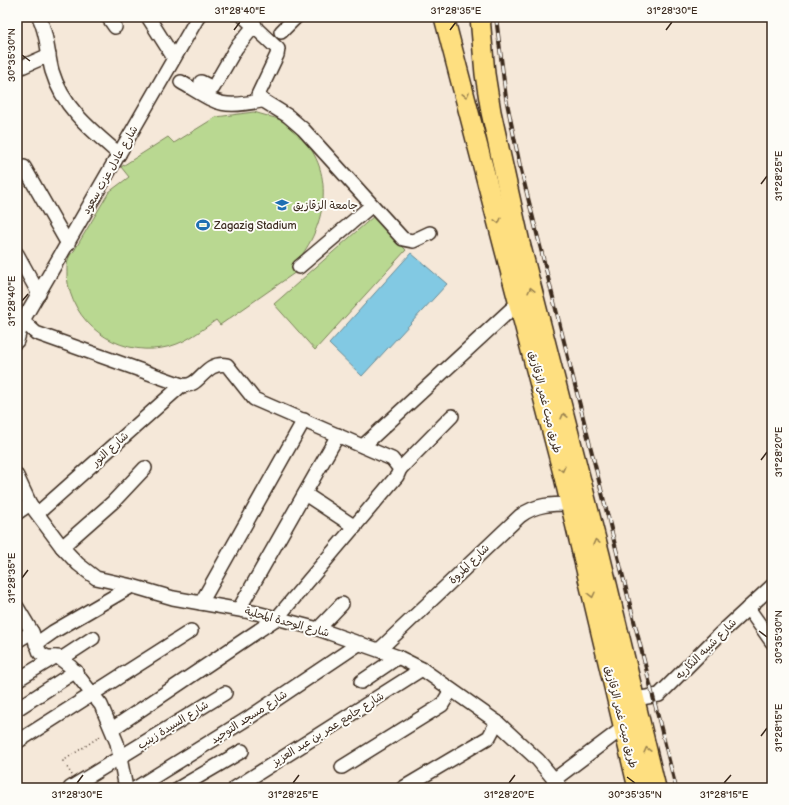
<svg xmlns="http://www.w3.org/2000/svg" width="789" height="805" viewBox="0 0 789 805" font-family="'Balsamiq Sans','Playpen Sans Arabic',sans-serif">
	<rect width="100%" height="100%" fill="#f5e8d9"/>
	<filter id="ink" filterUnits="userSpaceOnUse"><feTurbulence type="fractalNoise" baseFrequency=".025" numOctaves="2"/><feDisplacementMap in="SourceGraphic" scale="8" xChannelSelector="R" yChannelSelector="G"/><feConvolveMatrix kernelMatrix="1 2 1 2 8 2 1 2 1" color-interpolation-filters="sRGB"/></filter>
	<g filter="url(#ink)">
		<g fill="#b9d891" stroke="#7a8158">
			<path d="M 254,112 C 263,115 273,117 281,120 C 288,124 295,130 300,136 C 338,173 325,231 293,266 L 296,272 L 220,325 L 216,320 C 199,332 183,345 162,348 C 116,356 71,323 67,276 C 67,266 66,257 74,251 L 109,192 L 129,177 L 121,167 L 168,137 L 174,143 L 216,117 Z"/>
			<polygon points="374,216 406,250 315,350 274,304"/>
		</g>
		<polygon fill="#82c9e3" stroke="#668994" points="411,253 447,284 362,376 329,344"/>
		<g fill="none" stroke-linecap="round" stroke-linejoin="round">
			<g stroke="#3b2a1e" stroke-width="16">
				<g id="minor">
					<path d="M 39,17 C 48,35 47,53 52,71 C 63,108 91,130 119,154"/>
					<polyline points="108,17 115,27"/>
					<polyline points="148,17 174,58"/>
					<polyline points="244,17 278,49 277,55 258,95 259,98 288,116 303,129 403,239 413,241 430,233"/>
					<polyline points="281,32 296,17"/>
					<polyline points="17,69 49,55"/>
					<path d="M 181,82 C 217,103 219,109 261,101"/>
					<polyline points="201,82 213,88 236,48 255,25"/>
					<polyline points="24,167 68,244"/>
					<polyline points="17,254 39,294"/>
					<polyline points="299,267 371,206"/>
					<path d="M 17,316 L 36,333 L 182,385 C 200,389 204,360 227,365 L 254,399 L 392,459 L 400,469 L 397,476 L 277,618 L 112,729"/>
					<polyline points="17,341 22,322 198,17"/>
					<polyline points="363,446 519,302"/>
					<polyline points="400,469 452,416"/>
					<polyline points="17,476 30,504 62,547 78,564 96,578 132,586 173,598 257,613 318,629 398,657 422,669 497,722 538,760 561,788"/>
					<polyline points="305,494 355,527"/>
					<polyline points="17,513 30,504"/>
					<polyline points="38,513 182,385"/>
					<polyline points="62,547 113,502 145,468"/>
					<polyline points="201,603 304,420"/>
					<polyline points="17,607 32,632 40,653 47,657 58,657 71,667 101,705 117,743 126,788"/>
					<polyline points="748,608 772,642"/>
					<polyline points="239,609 338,435"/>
					<polyline points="318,629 342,604"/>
					<polyline points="17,641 32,632"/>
					<polyline points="36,644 53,632 132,586"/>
					<path d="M 379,650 L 520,516 C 536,504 552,504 571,504"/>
					<polyline points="61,659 93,638"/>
					<polyline points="17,680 55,657"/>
					<polyline points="361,682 398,657"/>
					<polyline points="635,699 659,695 721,633 772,586"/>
					<polyline points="17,709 76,671"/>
					<polyline points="17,742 191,631"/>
					<polyline points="342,767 442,705 451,690"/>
					<polyline points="555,779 623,728"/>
					<polyline points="70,788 225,693"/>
					<polyline points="136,788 250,717 360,643"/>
					<polyline points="179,788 242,751"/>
					<polyline points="235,788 422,669"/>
					<polyline points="403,788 489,737 497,722"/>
				</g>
			</g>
			<g stroke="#3b2a1e" stroke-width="22">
				<g id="highway">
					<polyline points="444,17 564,477 638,788"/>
					<polyline points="480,17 485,74 491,112 520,243 600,555 656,788"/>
				</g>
			</g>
			<g stroke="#3b2a1e" stroke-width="1.5" stroke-dasharray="1 3" stroke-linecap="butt">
				<polyline points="72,775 63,761 102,735"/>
				<polyline points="539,788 544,785"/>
			</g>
			<use href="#minor" stroke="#fdfcf7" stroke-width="13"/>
			<use href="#highway" stroke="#fedf80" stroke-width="19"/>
			<g stroke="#3b2a1e" stroke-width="4">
				<polyline id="rail" points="496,17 506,98 520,166 676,788"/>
			</g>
			<use href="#rail" stroke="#fdfcf7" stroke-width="2.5" stroke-dasharray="8" stroke-linecap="butt"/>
		</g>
		<defs><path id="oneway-chevron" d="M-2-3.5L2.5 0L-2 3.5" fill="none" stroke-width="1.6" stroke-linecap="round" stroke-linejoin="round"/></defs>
		<g stroke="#9c844f">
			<use href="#oneway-chevron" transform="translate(466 95) rotate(76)"/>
			<use href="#oneway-chevron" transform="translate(498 221) rotate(76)"/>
			<use href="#oneway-chevron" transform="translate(531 290) rotate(-104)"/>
			<use href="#oneway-chevron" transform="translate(564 416) rotate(-104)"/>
			<use href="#oneway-chevron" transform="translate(562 469) rotate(76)"/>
			<use href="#oneway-chevron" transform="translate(596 542) rotate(-104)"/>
			<use href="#oneway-chevron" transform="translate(592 595) rotate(77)"/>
			<use href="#oneway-chevron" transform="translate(647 750) rotate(-104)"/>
		</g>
	</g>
	<path fill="none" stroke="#3b2a1e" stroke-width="1.5" d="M 234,30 L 240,22M 450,30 L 456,22M 666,30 L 672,22M 22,55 L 30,61M 761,184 L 767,176M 22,301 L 28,294M 761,460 L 767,452M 22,578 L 28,570M 759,631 L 767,637M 761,736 L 767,728M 627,777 L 635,783M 77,783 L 83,775M 293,783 L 299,775M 509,783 L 515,775M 724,783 L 731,775"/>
	<defs>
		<g id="university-bare" transform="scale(1.08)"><path d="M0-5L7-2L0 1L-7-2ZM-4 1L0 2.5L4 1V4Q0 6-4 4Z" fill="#1f6fb2" stroke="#fdfcf7" stroke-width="2.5" paint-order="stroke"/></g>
		<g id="stadium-bare" transform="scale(1.08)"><path d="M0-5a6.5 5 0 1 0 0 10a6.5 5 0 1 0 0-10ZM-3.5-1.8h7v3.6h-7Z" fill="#1f6fb2" stroke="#fdfcf7" stroke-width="2.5" paint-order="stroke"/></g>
	</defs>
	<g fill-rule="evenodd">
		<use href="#university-bare" x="282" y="205"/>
		<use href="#stadium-bare" x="203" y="225"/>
	</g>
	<g text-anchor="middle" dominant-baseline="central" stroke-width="4" stroke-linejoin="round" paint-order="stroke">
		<g font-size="11" fill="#3b2a1e" stroke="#fdfcf7">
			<text transform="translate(110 170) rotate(-60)">شارع عادل عزت سعود</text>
			<text transform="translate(545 402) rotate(76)">طريق ميت غمر, الزقازيق</text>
			<text transform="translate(110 449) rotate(-42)">شارع النور</text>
			<text transform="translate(469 564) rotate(-44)">شارع المروة</text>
			<text transform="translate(287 622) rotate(15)">شارع الوحدة المحلية</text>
			<text transform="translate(706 649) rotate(-45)">شارع شيبه النكاريه</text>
			<text transform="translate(249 717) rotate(-33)">شارع مسجد التوحيد</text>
			<text transform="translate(621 717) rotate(76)">طريق ميت غمر, الزقازيق</text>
			<text transform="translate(173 725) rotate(-32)">شارع السيدة زينب</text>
			<text transform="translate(328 729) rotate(-32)">شارع جامع عمر بن عبد العزيز</text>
		</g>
		<g font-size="11" fill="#3b2a1e" stroke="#fdfcf7" text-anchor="start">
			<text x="293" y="205">جامعة الزقازيق</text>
			<text x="214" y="225">Zagazig Stadium</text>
		</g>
	</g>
	<rect width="789" height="805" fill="none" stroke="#fdfcf7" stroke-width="44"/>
	<rect x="22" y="22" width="745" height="761" fill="none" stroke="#3b2a1e" stroke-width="1.5"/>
	<g font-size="10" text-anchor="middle" fill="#3b2a1e">
		<text x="240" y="14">31°28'40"E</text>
		<text x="456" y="14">31°28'35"E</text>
		<text x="672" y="14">31°28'30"E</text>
		<text transform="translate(11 55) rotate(-90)" y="4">30°35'30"N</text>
		<text transform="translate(778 176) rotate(-90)" y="4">31°28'25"E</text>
		<text transform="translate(11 301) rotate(-90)" y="4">31°28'40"E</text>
		<text transform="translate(778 452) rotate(-90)" y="4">31°28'20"E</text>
		<text transform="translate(11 578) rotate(-90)" y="4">31°28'35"E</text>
		<text transform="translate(778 637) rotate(-90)" y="4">30°35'30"N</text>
		<text transform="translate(778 728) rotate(-90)" y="4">31°28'15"E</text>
		<text x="77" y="798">31°28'30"E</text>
		<text x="293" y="798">31°28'25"E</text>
		<text x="509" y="798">31°28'20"E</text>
		<text x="635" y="798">30°35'35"N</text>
		<text x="724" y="798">31°28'15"E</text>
	</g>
</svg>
